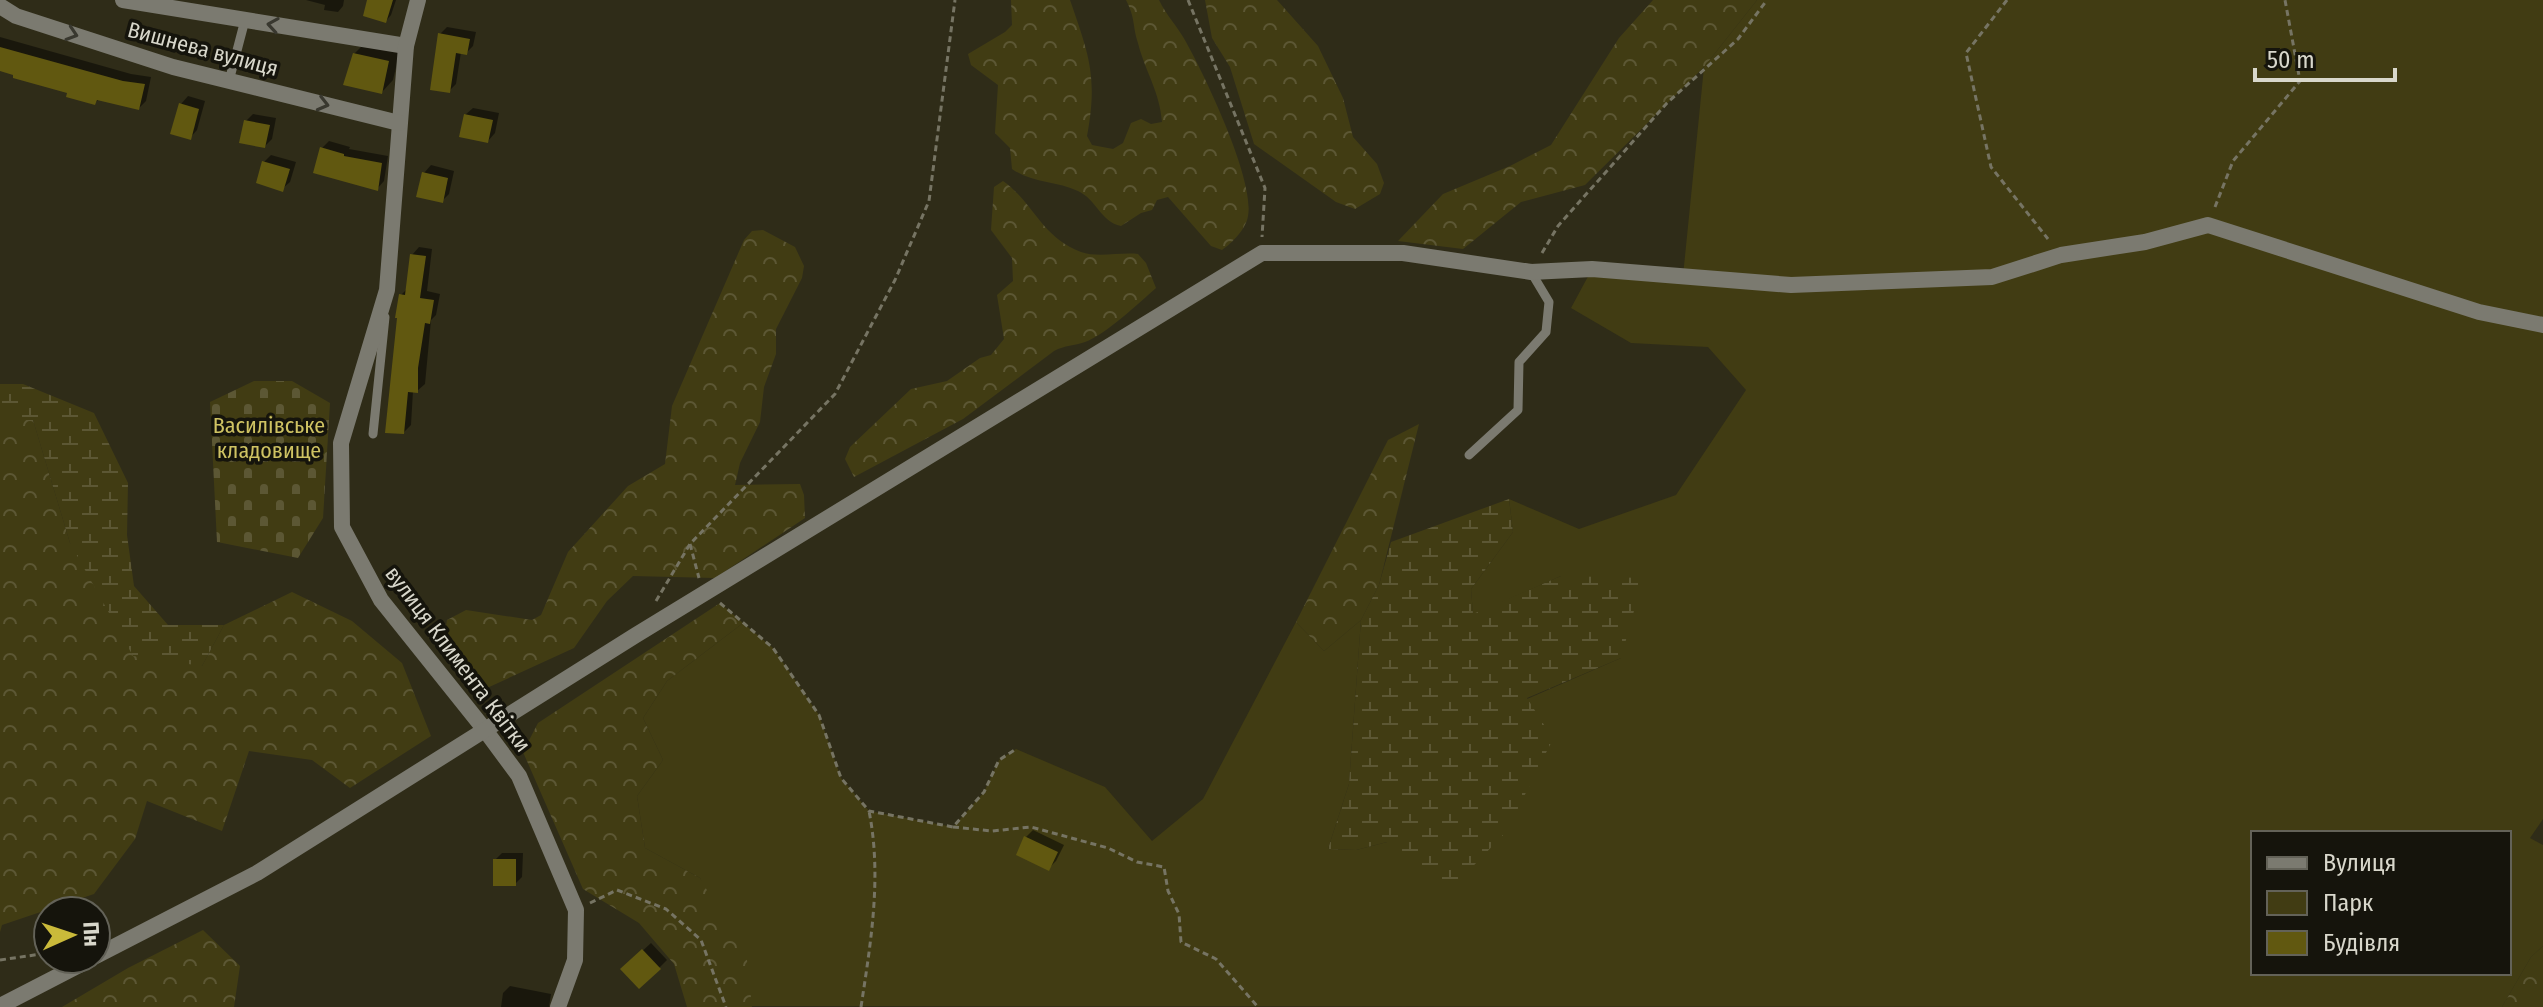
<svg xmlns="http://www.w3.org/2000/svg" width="2543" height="1007" viewBox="0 0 2543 1007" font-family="'Fira Sans Condensed',sans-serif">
	<defs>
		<pattern id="forest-crowns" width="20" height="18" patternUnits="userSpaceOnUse" patternTransform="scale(2)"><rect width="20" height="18" fill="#413c13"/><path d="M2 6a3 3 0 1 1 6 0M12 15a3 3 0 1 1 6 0" fill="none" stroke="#5c5734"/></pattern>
		<pattern id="wetland-marsh" width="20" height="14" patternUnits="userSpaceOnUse" patternTransform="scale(2)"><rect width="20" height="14" fill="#413c13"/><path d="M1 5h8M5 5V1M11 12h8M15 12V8" fill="none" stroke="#5c5734"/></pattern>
		<pattern id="cemetery-stones" width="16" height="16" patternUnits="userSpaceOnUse" patternTransform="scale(2)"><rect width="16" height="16" fill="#413c13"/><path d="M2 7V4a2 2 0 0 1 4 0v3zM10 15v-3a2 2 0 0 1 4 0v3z" fill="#5c5734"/></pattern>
	</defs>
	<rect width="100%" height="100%" fill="#2f2c18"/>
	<path fill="#413c13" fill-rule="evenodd" d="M 1757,0 L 2543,0 L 2543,819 L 2530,838 L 2543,845 L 2543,946 L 2531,957 L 2502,1007 L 751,1006 L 700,878 L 645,848 L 637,796 L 663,760 L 643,718 L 667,681 L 743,623 L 773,648 L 819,715 L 841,778 L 869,811 L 953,827 L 984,792 L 999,760 L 1016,749 L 1105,787 L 1152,841 L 1203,799 L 1296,622 L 1324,651 L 1361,620 L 1349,784 L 1328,849 L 1356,850 L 1387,842 L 1527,699 L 1621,658 L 1561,576 L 1473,615 L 1471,589 L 1513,532 L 1509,499 L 1579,529 L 1676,495 L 1746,390 L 1708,347 L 1631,343 L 1571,308 L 1592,269 L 1683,276 L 1704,67 ZM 2253,833 L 2509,833 L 2509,973 L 2253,973 Z"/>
	<g fill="url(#forest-crowns)">
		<path d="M 1011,0 L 1070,0 C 1089,55 1098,77 1087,136 L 1092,145 L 1113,149 L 1123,143 L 1131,123 L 1141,119 L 1151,124 L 1162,122 C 1160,92 1145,71 1138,43 C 1132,24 1136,20 1126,0 L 1159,0 C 1166,15 1178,27 1186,42 C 1205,76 1255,180 1248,216 C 1246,229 1232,243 1222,250 L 1211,246 L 1168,197 L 1157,200 L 1152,210 L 1141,213 L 1121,226 C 1101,222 1096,199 1078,191 C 1057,181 1032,183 1012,169 L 1010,148 L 995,133 L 998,85 L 971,65 L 968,54 L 1005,32 L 1012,25 Z"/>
		<polygon points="1205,0 1277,0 1318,46 1343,98 1353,137 1377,164 1384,183 1380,194 1355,209 1336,202 1254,144 1230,67 1212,38"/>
		<polygon points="1653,0 1757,0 1704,67 1585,185 1521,202 1463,249 1398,241 1443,194 1510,166 1551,145 1619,38"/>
		<path d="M 1003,181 C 1033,202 1042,238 1081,252 C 1097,258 1121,252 1138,254 L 1146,263 L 1156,288 C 1139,303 1105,335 1085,342 C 1074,346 1065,345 1054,351 L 963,419 L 854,477 L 845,459 L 850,447 L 911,389 L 947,381 L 980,358 L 991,355 L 1004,339 L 997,295 L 1013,281 L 1012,258 L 991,230 L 994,187 Z"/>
		<path d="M 763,230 L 795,247 L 804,266 L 802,278 L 776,329 L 776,354 L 764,387 L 760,422 L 740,463 L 735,485 L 800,484 L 804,495 L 805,518 L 715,578 L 633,576 L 607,601 L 574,648 L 487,688 C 471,685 444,659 444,640 C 444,634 446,627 447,620 L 466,610 L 532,620 L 541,615 L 568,552 L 628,486 L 665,464 L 672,406 L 744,240 L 752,231 Z"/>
		<polygon points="0,420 33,420 70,543 202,666 224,625 292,592 352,621 402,663 431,736 350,788 312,760 249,751 222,831 147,801 135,839 94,894 2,925 0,932"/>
		<polygon points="1419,424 1379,585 1361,620 1324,651 1296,622 1388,440"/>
		<polygon points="720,603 743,623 667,681 643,718 663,760 637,796 645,848 700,878 747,960 752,1007 687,1007 674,964 639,923 583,889 523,752 538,723"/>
		<polygon points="203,930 240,966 234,1007 62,1007 128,968"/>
		<polygon points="2543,946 2543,1007 2502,1007 2531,957"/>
	</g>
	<g fill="url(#wetland-marsh)">
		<polygon points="0,384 23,384 94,413 128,483 127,535 134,586 168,625 224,625 202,666 133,656 70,543 33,420 0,420"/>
		<polygon points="1509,499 1513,532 1471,589 1473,614 1561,576 1643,578 1621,658 1527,698 1553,739 1506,832 1451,889 1387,842 1356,850 1328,849 1349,784 1361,620 1379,585 1391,542"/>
	</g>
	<polygon fill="url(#cemetery-stones)" points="254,381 292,381 330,403 323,518 298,558 217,542 210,402"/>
	<g fill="#0007">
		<polygon points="306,0 344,0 343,6 338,12 324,10 325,5"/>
		<polygon points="369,0 396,0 391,15 386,21"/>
		<polygon points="447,27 476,32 473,46 466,53 461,52 456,84 449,91 440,34"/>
		<polygon points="0,37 131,74 151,77 146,101 139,108 99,99 95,103 69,91 0,69"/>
		<polygon points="366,42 400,50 393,80 382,92 354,54"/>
		<polygon points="188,96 205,101 197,130 190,138 181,104"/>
		<polygon points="473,108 499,113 495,133 488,141 465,115"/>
		<polygon points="253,114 276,118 272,139 265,146 246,121"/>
		<polygon points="329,141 350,147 349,149 388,156 384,181 377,189 322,148"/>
		<polygon points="271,155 296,162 290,182 282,189 264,162"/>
		<polygon points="431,165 454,171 449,194 442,201 424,173"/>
		<polygon points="419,247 432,249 427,291 440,294 436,315 431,320 425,384 417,391 413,391 411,425 404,432 401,295 408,288 412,255"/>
		<polygon points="1033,830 1064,845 1056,861 1049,868 1026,837"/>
		<polygon points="502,853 523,853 522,877 515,884 495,860"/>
		<polygon points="651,943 667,960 640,987 623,969"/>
		<polygon points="510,986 551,994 549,1007 501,1007 503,993"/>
	</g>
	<g fill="#615810">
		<polygon points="367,0 393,0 386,23 363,16"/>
		<polygon points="438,33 470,39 467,55 456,53 450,93 430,90"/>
		<polygon points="0,47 123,81 145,84 139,110 97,100 95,105 66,97 67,93 13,78 13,75 0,71"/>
		<polygon points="353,53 389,61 382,94 343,85"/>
		<polygon points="179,103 199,109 191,140 170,134"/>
		<polygon points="464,114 493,120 488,143 459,137"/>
		<polygon points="244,120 270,125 265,148 239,143"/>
		<polygon points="320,147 344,154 344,156 382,163 378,191 313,173"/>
		<polygon points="262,161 290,169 283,192 256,183"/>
		<polygon points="422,172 448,178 443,203 416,197"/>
		<polygon points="410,254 426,256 420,298 434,300 430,324 425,323 418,368 418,393 408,392 404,434 385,433 397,318 395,318 399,294 405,295"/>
		<polygon points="1024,836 1058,852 1049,871 1016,855"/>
		<rect x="493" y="859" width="23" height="27"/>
		<polygon points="642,949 661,969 639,989 620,969"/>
	</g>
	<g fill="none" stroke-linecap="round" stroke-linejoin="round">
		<g stroke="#767463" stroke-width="3" stroke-dasharray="6 4" stroke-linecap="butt">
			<polyline points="1188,0 1265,188 1262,237"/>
			<polyline points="2007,0 1966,53 1991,167 2048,239"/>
			<polyline points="2215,207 2233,161 2300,81 2285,0"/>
			<polyline points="1542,253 1558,226 1667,103 1738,39 1767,0"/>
			<polyline points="690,544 699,578"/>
			<polyline points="656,601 690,544 835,394 895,280 929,201 955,0"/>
			<polyline points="720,603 773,648 819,715 841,778 869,811 953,827 984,792 999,760 1016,749"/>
			<polyline points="953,827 992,831 1031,827 1108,848 1137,862 1164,867 1168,891 1179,914 1181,942 1216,959 1258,1007"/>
			<polyline points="590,903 617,890 666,909 701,940 726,1007"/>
			<polyline points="0,960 48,953"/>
			<path d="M 861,1007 C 871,941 882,876 869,811"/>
		</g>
		<g stroke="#7b7a70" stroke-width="9">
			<polyline points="229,81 245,20"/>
			<polyline points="373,434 385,317"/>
			<polyline points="1469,455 1518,410 1519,362 1546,332 1549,302 1531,272"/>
		</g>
		<g stroke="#7b7a70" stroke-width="16">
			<polyline points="123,0 406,46"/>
			<polyline points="418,0 406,46 387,290 341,443 342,527 381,600 485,730 519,776 576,910 575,960 558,1007"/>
			<polyline points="0,6 16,16 173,67 399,123"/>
			<polyline points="96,956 257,873 636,635 1262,253 1403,253 1531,272 1592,269 1791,285 1992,277 2061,255 2145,242 2208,225 2479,312 2543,325"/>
			<polyline points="0,1006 91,959"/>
		</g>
	</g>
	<defs><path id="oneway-chevron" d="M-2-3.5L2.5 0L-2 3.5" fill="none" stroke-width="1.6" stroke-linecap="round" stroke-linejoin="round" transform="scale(2)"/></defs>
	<g stroke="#39382f">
		<use href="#oneway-chevron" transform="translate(273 25) rotate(-171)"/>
		<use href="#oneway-chevron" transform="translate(72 34) rotate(18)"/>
		<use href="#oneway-chevron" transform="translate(323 104) rotate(14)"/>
	</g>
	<g text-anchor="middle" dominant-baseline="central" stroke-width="7" stroke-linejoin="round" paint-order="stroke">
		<g font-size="22" fill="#d8d7cb" stroke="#15140c">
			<text transform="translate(203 49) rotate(15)">Вишнева вулиця</text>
			<text transform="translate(458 659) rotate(53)">вулиця Климента Квітки</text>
		</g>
		<g font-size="22" fill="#cfc363" stroke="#15140c">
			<text x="269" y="425">Василівське<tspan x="269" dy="25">кладовище</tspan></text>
		</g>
	</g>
	<rect x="2251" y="831" width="260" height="144" fill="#15140c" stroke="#636258" stroke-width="2"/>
	<rect x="2267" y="857" width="40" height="12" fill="#7b7a70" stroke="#636258" stroke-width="2"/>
	<text x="2323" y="871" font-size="24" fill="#d8d7cb">Вулиця</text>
	<rect x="2267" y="891" width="40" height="24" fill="#413c13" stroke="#636258" stroke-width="2"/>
	<text x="2323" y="911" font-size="24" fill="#d8d7cb">Парк</text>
	<rect x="2267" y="931" width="40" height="24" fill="#615810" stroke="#636258" stroke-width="2"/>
	<text x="2323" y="951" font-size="24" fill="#d8d7cb">Будівля</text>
	<g transform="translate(72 935) rotate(87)"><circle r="38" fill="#15140c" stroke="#636258" stroke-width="2"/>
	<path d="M0-6L14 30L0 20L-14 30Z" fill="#caba3a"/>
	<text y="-12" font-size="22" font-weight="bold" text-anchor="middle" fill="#d8d7cb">Пн</text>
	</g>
	<path d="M2255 68v12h140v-12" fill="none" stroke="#d8d7cb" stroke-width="4"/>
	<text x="2267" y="68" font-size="24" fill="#d8d7cb" stroke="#15140c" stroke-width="6" paint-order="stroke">50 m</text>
</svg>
